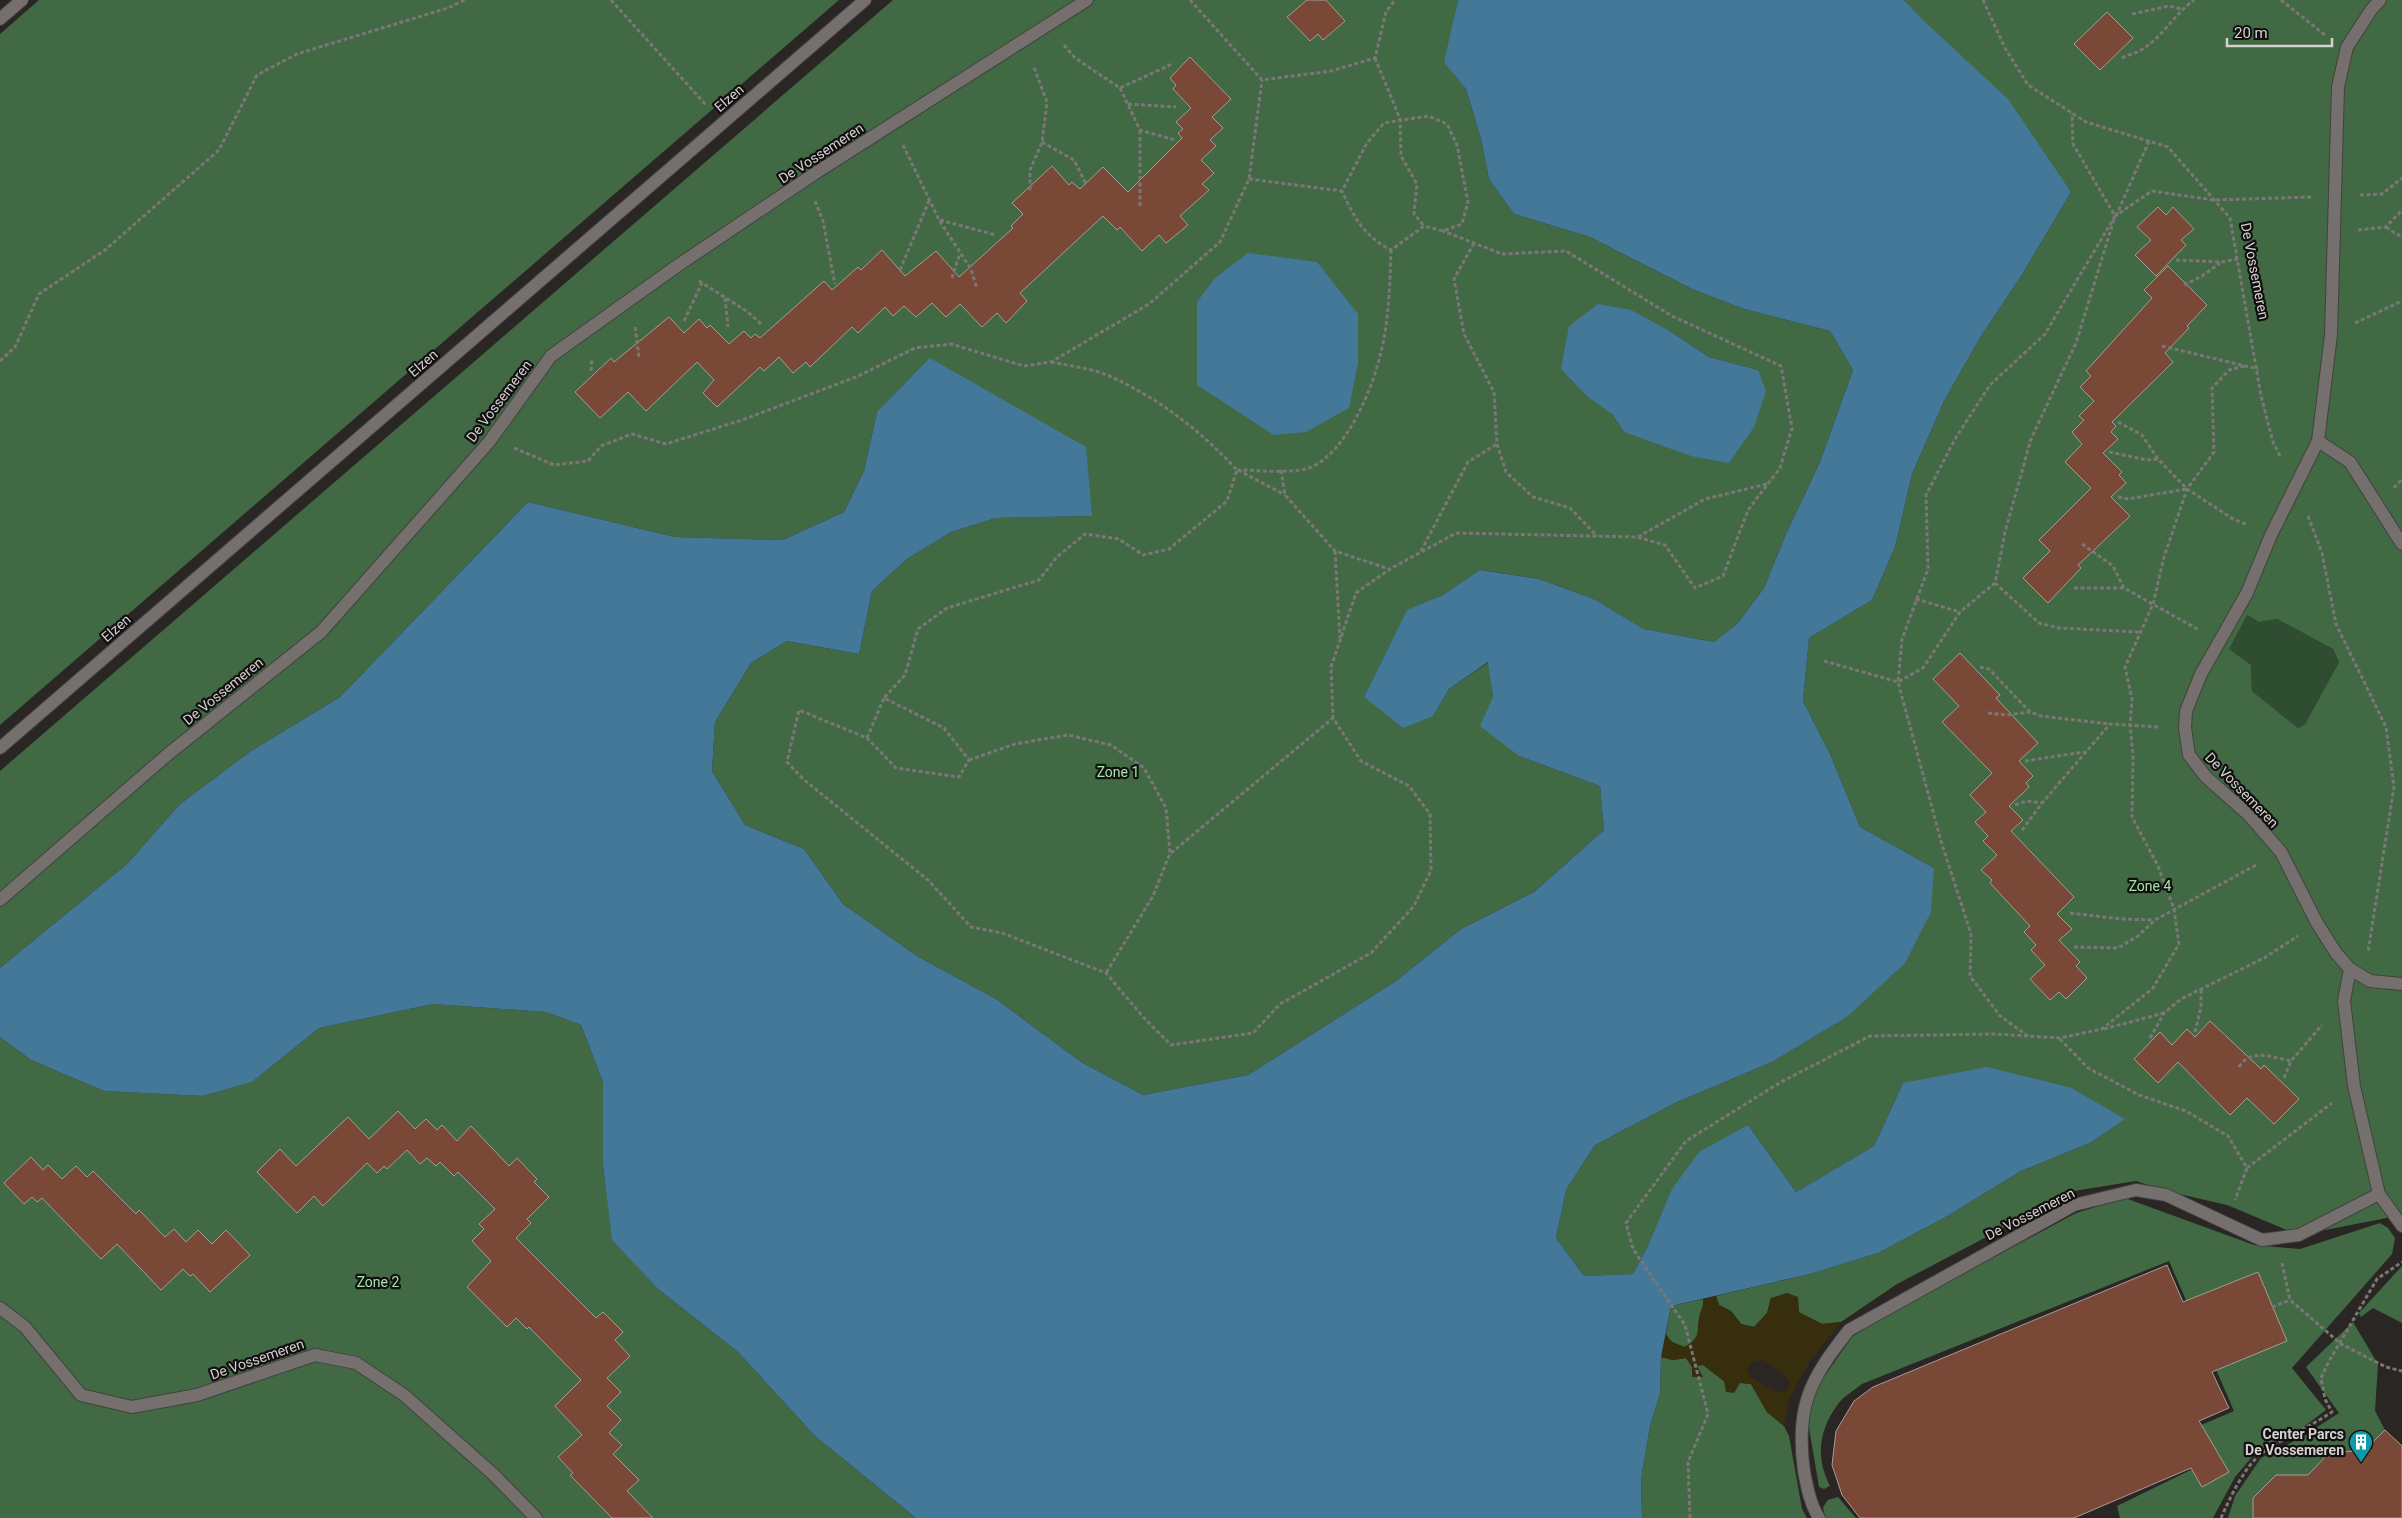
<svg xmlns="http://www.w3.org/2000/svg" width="2402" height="1518" viewBox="0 0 2402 1518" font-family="Roboto,sans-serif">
	<rect width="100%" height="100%" fill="#2a2624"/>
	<polygon fill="#2e4d31" points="2247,615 2259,622 2277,619 2333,649 2339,662 2305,724 2298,728 2252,691 2251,665 2228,649"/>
	<g fill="#416944" fill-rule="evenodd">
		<polygon points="39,0 839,0 0,725 0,34"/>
		<path d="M 893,0 L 1458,0 L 1445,62 L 1466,89 L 1481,139 L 1489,179 L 1514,214 L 1590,237 L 1692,289 L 1744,309 L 1830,331 L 1853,370 L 1820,462 L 1786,534 L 1764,588 L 1737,624 L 1714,642 L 1644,629 L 1594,599 L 1539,579 L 1481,570 L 1443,595 L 1407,611 L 1364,697 L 1433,716 L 1449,689 L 1489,662 L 1493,697 L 1519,756 L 1600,786 L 1604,830 L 1534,892 L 1461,929 L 1396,981 L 1248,1075 L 1143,1095 L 1081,1062 L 996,999 L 917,956 L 843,904 L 804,849 L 745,825 L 712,771 L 715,722 L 751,663 L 787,641 L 859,654 L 872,591 L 907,559 L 951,532 L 996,518 L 1092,516 L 877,412 L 864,471 L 844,512 L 783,540 L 675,537 L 528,502 L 340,697 L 251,751 L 179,805 L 127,864 L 0,968 L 0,771 ZM 1671,332 L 1709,357 L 1758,370 L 1624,432 L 1612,414 Z"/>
		<path d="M 1904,0 L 2402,0 L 2402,1215 L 2299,1235 L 2227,1205 L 2166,1191 L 2136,1181 L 2074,1191 L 1897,1284 L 1841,1322 L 1822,1324 L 1798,1312 L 1798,1297 L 1771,1298 L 1767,1313 L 1754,1327 L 1741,1324 L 1731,1311 L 1719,1305 L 1716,1296 L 1810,1274 L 1878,1253 L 1944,1218 L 2021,1171 L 2090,1143 L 2124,1119 L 2072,1088 L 1903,1083 L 1874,1146 L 1796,1192 L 1748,1125 L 1649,1244 L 1633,1274 L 1584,1276 L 1556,1238 L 1566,1190 L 1595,1145 L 1677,1102 L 1772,1062 L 1847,1017 L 1934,868 L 1860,827 L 1830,754 L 1803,701 L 1809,638 L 1872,600 L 1895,547 L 1912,474 L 1944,401 L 1981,336 L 2023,273 L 2071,192 ZM 2247,615 L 2259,622 L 2277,619 L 2333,649 L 2339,662 L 2305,724 L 2298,728 L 2252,691 L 2251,665 L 2229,649 Z"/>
		<polygon points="433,1004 546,1012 581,1025 603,1082 603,1165 613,1240 658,1289 738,1352 815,1436 916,1518 0,1518 0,1037 31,1060 104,1091 203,1096 252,1082 319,1028"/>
		<path d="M 2125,1198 L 2254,1245 L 2300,1249 L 2380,1223 L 2388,1228 L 2395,1238 L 2392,1254 L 2292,1368 L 2326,1410 L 2298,1431 L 2257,1451 L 2235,1477 L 2213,1518 L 2120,1518 L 2117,1506 L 2207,1462 L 2199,1426 L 2234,1411 L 2169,1261 L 1862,1384 C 1855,1390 1844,1396 1838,1404 C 1819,1430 1815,1457 1830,1486 L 1824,1489 L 1819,1487 L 1808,1422 L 1812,1394 L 1852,1337 L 1877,1320 L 2076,1213 Z"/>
		<polygon points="2402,1266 2402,1323 2373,1308 2361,1317 2359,1313"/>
		<path d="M 1703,1299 C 1704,1308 1700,1311 1699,1319 C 1697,1334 1701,1337 1685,1347 L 1669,1341 L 1666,1334 L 1671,1306 Z"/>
		<polygon points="2353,1322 2378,1364 2375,1411 2385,1430 2364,1451 2330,1452 2308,1475 2276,1475 2253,1498 2253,1518 2228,1518 2235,1496 2261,1458 2300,1438 2339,1413 2306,1367"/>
		<polygon points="1661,1357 1673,1360 1686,1358 1692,1367 1692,1377 1697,1365 1703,1365 1724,1381 1751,1384 1767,1412 1784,1426 1789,1436 1802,1509 1807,1518 1642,1518 1641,1479 1650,1426 1660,1393"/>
		<polygon points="1838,1497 1855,1517 1857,1518 1825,1518 1823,1507 1828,1500"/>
	</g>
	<path fill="#362e0d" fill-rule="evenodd" d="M 1787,1293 L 1798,1297 L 1799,1312 L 1822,1324 L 1841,1322 L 1810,1361 L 1789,1399 L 1784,1426 L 1767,1412 L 1751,1384 L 1740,1383 L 1734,1393 L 1726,1392 L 1724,1381 L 1703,1365 L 1697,1366 L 1703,1377 L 1692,1377 L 1692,1367 L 1686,1358 L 1673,1360 L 1661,1357 L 1666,1334 C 1671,1343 1676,1345 1685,1347 C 1700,1338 1697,1333 1699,1319 C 1700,1311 1704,1308 1703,1299 L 1716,1296 L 1719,1305 L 1731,1311 L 1741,1324 L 1754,1327 L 1767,1313 L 1771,1298 ZM 1763,1360 L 1786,1375 L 1790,1384 L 1786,1390 L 1777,1392 L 1752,1378 L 1747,1370 L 1753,1362 Z"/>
	<g fill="#447898">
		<polygon points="1458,0 1904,0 1923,20 2008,99 2071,192 2023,273 1981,336 1944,401 1912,474 1895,547 1872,600 1809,638 1803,701 1830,754 1860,827 1934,868 1931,912 1905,963 1847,1017 1772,1062 1677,1102 1595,1145 1566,1190 1556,1238 1584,1276 1633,1274 1649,1244 1672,1189 1699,1152 1748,1125 1796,1192 1874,1146 1903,1083 1987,1067 2072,1088 2125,1119 2090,1143 2021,1171 1944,1218 1878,1253 1810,1274 1671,1306 1661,1357 1660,1393 1650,1426 1641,1479 1642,1518 916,1518 815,1436 738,1352 658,1289 612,1240 603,1165 603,1082 581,1025 546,1012 433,1004 319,1028 252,1082 203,1096 104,1091 31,1060 0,1037 0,968 127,864 179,805 251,751 340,697 528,502 675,537 783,540 844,512 864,471 877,412 930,358 1086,447 1092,516 996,518 951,532 907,559 872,591 859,654 787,641 751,663 715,722 712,771 745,825 804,849 843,904 917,956 996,999 1081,1062 1143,1095 1248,1075 1396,981 1461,929 1534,892 1604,830 1600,786 1519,756 1480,726 1493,697 1488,662 1449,689 1433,716 1403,728 1364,697 1407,610 1443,595 1480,570 1539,579 1594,599 1644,629 1714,642 1737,624 1764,588 1786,534 1820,462 1853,370 1830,331 1744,309 1692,289 1590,237 1514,214 1489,179 1481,139 1466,89 1444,62"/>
		<polygon points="1248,253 1317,262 1358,314 1358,363 1349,408 1306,432 1274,435 1197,385 1197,302 1215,278"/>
		<polygon points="1598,304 1631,310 1671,332 1709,357 1758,370 1766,391 1754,427 1729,463 1691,456 1624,432 1612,414 1587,396 1561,369 1569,326"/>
	</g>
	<g fill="#7a4836" stroke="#a29d9b">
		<polygon points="1307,0 1326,0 1345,21 1323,40 1318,34 1310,41 1287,17"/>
		<polygon points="2107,12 2133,38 2100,70 2074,44"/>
		<polygon points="1190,57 1231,99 1212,117 1223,128 1210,140 1216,146 1201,160 1214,173 1202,184 1209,190 1180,216 1188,225 1166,243 1159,235 1142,251 1120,227 1117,230 1103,216 1020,293 1027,301 1006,323 997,313 982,327 960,304 946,317 932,303 916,317 904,306 893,316 885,307 858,333 852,327 810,367 806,362 793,373 779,357 764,371 760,367 717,407 703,393 714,380 697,362 646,411 628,392 600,418 575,392 611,358 614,362 669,317 684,333 699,319 707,328 710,325 729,344 744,331 751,338 755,334 760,338 824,281 832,290 858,267 861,270 882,250 905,276 936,251 959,277 1013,228 1011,226 1023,214 1012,203 1052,166 1069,185 1072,182 1080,189 1103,167 1128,192 1182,138 1178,133 1183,129 1176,122 1191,108 1173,89 1176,85 1170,78"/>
		<polygon points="2158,207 2166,215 2173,207 2194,229 2181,240 2186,245 2156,276 2135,255 2151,240 2137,227"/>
		<polygon points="2168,266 2207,305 2187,326 2189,328 2165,353 2173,362 2112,422 2116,426 2111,432 2118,439 2103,453 2122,472 2119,475 2126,483 2111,497 2130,516 2078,565 2081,568 2048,603 2023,578 2050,551 2039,540 2091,488 2065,462 2082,444 2072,432 2084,420 2079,416 2094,401 2080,387 2091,376 2086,371 2152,298 2144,290"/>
		<polygon points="1960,653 2000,695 1996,698 2038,743 2019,761 2033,776 2026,783 2029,787 2009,806 2023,820 2011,831 2074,897 2057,914 2072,929 2059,940 2080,962 2076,966 2087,978 2066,999 2059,992 2050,1000 2030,979 2045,965 2031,950 2036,945 2024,932 2030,926 1990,883 1992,880 1981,870 1997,855 1983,841 1988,836 1975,822 1986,812 1970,795 1992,773 1942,722 1959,706 1933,679"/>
		<polygon points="2210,1021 2261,1069 2264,1065 2299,1099 2274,1124 2247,1098 2230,1115 2178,1062 2158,1083 2134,1059 2160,1032 2172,1045 2187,1029 2195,1037"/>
		<polygon points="398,1111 415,1129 426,1119 437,1130 442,1125 457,1141 471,1126 509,1166 517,1158 537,1179 534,1182 549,1197 527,1219 531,1223 516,1238 596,1318 603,1312 623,1332 615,1340 630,1356 607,1378 621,1392 607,1406 621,1420 609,1433 622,1445 613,1454 639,1480 627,1491 653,1518 612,1518 570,1475 573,1473 558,1457 582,1435 555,1406 581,1380 529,1327 527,1329 516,1318 507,1327 467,1287 491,1261 472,1241 484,1229 479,1224 495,1209 458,1172 454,1176 440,1162 436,1166 427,1158 420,1164 407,1150 387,1169 384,1166 377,1173 367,1163 323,1206 314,1196 297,1213 257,1172 280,1149 296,1166 348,1117 369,1139"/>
		<polygon points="31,1157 43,1170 48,1165 62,1179 76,1166 87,1177 93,1171 136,1214 139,1210 165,1237 174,1229 186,1242 198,1230 212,1244 226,1230 250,1255 210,1292 193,1274 190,1276 183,1269 161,1290 117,1244 101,1259 42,1198 37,1202 32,1197 24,1204 4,1183"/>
		<polygon points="2167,1265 2183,1302 2258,1272 2287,1341 2212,1372 2229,1408 2199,1421 2229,1472 2202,1487 2191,1468 2074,1518 1860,1518 1842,1495 1832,1465 1836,1431 1854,1401 1873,1387"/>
		<polygon points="2385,1430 2402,1446 2402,1518 2253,1518 2253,1498 2276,1475 2308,1475 2330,1452 2364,1451"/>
	</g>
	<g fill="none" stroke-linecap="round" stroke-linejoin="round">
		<g stroke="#444140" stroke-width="14">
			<g id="lane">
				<polyline points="2380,0 2371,10 2347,47 2338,87 2331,335 2318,441 2271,535 2247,593 2201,674 2186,711 2185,728 2189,755 2206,777 2249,815 2281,852 2317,923 2336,953 2350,969 2344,1001 2354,1086 2379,1194 2402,1226"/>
				<polyline points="0,19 22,0"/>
				<polyline points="2318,441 2350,462 2402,544"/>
				<polyline points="0,900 167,755 321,632 489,442 551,356 677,266 817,172 1087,0"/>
				<polyline points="2350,969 2370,981 2402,984"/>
				<polyline points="0,1308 25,1327 81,1395 132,1407 197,1395 315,1355 356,1363 404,1395 494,1475 536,1518"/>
				<path d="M 1819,1518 C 1810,1504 1807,1487 1804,1471 C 1795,1407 1810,1379 1849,1330 L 2074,1205 L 2136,1190 L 2166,1195 L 2262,1240 L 2299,1235 L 2379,1194"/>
			</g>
		</g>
		<g stroke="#444140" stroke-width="14">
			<polyline id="street" points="0,748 865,0"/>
		</g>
		<g stroke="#7b7776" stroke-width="3" stroke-dasharray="4 2.5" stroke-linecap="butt">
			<polyline points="611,0 706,105"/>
			<polyline points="1190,0 1262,80 1331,71 1375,58 1386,12 1395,0"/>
			<polyline points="1983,0 2005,48 2028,85 2086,122 2168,147 2230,218 2261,396 2273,442 2281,458"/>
			<polyline points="2281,0 2325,35"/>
			<polyline points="2132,14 2169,6 2181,9"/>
			<polyline points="1064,45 1075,58 1120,88 1172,64"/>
			<polyline points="1375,58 1400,119 1401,156 1417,184 1414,214 1424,226"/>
			<path d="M 2122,58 C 2130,54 2140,52 2147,46 C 2165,33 2176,13 2194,0"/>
			<polyline points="1120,88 1140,130 1175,140"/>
			<polyline points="1128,104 1176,107"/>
			<polyline points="1042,142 1074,160 1086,184"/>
			<polyline points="903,145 939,220 971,269 977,289"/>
			<path d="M 1249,179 L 1342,191 L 1367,143 L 1384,123 L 1428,116 L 1447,124 L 1457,145 L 1468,202 L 1462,224 L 1443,231 L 1424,226 L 1391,250 C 1364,236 1354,218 1342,191"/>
			<polyline points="1030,190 1030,170 1042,142 1047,102 1033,65"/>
			<polyline points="2360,195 2382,194 2402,178"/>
			<polyline points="815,201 823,221 835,284"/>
			<polyline points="1140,206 1140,130"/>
			<polyline points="2116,216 2149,141"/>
			<polyline points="940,220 996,235"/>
			<polyline points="2386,227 2396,234 2402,236"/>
			<polyline points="2358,230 2386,227 2402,210"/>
			<polyline points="1474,243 1454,279 1464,334 1494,392 1497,444 1506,472 1533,497 1570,508 1597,536"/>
			<polyline points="2176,260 2221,262 2238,259"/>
			<polyline points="900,270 929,201"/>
			<polyline points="952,278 960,253"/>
			<polyline points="699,281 748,312 762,325"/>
			<polyline points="2184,285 2202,276 2220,263"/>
			<polyline points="725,298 728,327"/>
			<polyline points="684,321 702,283"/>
			<polyline points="2355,323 2402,301"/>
			<polyline points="635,327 639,357"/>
			<polyline points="2162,346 2258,369"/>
			<polyline points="0,361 15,347 39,294 105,250 219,150 257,75 297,54 448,8 465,0"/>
			<path d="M 1051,362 C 1069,366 1090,368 1107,375 C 1157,397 1200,430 1237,470 L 1227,501 L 1169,549 L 1143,555 L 1119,539 L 1085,534 L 1057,557 L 1039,580 L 947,608 L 918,629 L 905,675 L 884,698 L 944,728 L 969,760 L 959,777 L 896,768 L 867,738 L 799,710 L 787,762 L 803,779 L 928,880 L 971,927 L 1002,933 L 1106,973 L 1144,1018 L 1171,1045 L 1253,1033 L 1280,1004 L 1371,953 L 1414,906 L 1431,870 L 1430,814 L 1409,786 L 1361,761 L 1333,718 L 1331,667 L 1356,593 L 1390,569 L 1456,533 L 1637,537 L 1665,545 L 1695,588 L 1723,576 L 1748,510 L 1780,468 L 1792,428 L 1781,366 L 1672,316 L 1566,251 L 1502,254 L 1443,231"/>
			<polyline points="591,371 592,358"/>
			<polyline points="2118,422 2142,435 2158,459 2187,489 2233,519 2248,525"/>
			<polyline points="514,448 554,465 588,461 601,446 632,434 666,444 742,420 856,377 915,348 951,344 1024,366 1051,362 1149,304 1220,242 1249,179 1262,80"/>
			<polyline points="2109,452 2147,460 2158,459"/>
			<path d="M 1237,470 C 1257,470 1291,474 1309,468 C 1346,454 1373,388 1381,352 C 1389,319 1390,283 1391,250"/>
			<polyline points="1238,470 1285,495"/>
			<polyline points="1281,470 1285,495 1335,551 1389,569"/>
			<polyline points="2394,488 2402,479"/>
			<polyline points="2118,497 2128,499 2186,489"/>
			<polyline points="2308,516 2322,553 2336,624 2386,727 2394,787 2368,952"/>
			<polyline points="1638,537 1705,499 1767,484"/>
			<polyline points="2082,544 2113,566 2124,588 2199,630"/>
			<polyline points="1335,551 1340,638"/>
			<polyline points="1421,551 1468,462 1497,444"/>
			<polyline points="1995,583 2039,623 2059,628 2139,632"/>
			<polyline points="2074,588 2124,588"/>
			<polyline points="1916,599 1960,612"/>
			<polyline points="1824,661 1898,682 1923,668 1960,612 1995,583 2005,532 2031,439 2076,343 2115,216 2152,191 2214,200 2312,197"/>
			<polyline points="1980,667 1989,669 2030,712 2041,716 2110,724"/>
			<polyline points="1988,713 2007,715 2030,712"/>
			<polyline points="867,738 884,698"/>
			<polyline points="969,760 1015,744 1068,735 1111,745 1144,768 1166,808 1170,853 1153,896 1106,973"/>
			<polyline points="2025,761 2084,752"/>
			<polyline points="2015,805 2027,801 2042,803"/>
			<polyline points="2022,830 2042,803 2110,724 2160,727"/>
			<polyline points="1171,853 1333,718"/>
			<polyline points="2070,913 2122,919 2154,920"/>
			<polyline points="2074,947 2118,948 2138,936 2155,920 2258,864"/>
			<polyline points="2104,1029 2164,1013"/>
			<polyline points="2195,1032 2201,1007 2201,990"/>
			<polyline points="2028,1036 2000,1016 1970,976 1971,934 1941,841 1898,682 1902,639 1928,569 1926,495 1955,439 1990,385 2045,334 2115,216 2073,144 2072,113"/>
			<polyline points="2150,1038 2164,1013 2181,999 2264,958 2298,936"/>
			<polyline points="2060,1039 2088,1068 2139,1095 2186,1111 2228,1136 2247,1168 2235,1200"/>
			<path d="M 2239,1067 C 2250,1048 2272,1057 2291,1061"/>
			<polyline points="2284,1078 2291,1061 2322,1025"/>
			<polyline points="2247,1168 2332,1103"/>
			<polyline points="2282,1263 2290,1300 2341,1344 2386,1367 2402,1371"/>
			<polyline points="2272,1307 2290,1300"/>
			<polyline points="1690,1518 1688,1462 1708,1414 1685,1325 1633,1249 1626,1223 1686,1141 1781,1082 1870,1036 1995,1034 2060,1038 2102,1029 2153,988 2179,944 2174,909 2158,866 2132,817 2133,755 2130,725 2132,699 2125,667 2153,604 2164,557 2187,489 2214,452 2212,388 2229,370 2245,366"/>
			<path d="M 2221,1518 C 2230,1498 2244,1467 2262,1453 C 2284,1437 2310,1427 2332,1412 L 2325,1399 L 2321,1378 L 2328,1363 L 2377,1279 L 2402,1262"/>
		</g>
		<use href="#lane" stroke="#75706e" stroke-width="12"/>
		<use href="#street" stroke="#75706e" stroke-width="12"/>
	</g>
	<defs>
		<g id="building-pin" transform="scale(1.25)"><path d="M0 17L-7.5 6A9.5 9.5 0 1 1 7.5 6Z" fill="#0f9aa8" stroke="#110f0f"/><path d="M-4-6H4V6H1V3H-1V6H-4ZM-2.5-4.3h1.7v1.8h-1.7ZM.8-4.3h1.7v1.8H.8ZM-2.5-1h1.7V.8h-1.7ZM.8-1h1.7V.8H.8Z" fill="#fff"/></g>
	</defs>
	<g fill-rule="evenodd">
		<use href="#building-pin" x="2361" y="1442"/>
	</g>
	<g text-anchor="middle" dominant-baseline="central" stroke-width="4.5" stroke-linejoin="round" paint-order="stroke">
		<g font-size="14" fill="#d4d1d0" stroke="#110f0f">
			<text transform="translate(729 98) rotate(-41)">Elzen</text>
			<text transform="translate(821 153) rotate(-33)">De Vossemeren</text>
			<text transform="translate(2255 271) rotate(79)">De Vossemeren</text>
			<text transform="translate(423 363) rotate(-41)">Elzen</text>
			<text transform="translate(499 401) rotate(-53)">De Vossemeren</text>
			<text transform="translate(116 628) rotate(-41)">Elzen</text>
			<text transform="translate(223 691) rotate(-39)">De Vossemeren</text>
			<text transform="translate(2242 790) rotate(46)">De Vossemeren</text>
			<text transform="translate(2030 1214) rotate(-27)">De Vossemeren</text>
			<text transform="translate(257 1359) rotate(-19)">De Vossemeren</text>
		</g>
		<g font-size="14" fill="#a4e4a8" stroke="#110f0f">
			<text x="1118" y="772">Zone 1</text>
			<text x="2150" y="886">Zone 4</text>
			<text x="378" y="1282">Zone 2</text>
		</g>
		<g font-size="14" font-weight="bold" fill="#d4d1d0" stroke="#110f0f" text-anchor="end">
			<text x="2344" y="1434">Center Parcs<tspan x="2344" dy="16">De Vossemeren</tspan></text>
		</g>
	</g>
	<path d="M2227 38v8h105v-8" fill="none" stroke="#d4d1d0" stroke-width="2.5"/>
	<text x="2234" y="38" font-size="15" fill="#d4d1d0" stroke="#110f0f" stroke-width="4" paint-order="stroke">20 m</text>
</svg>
